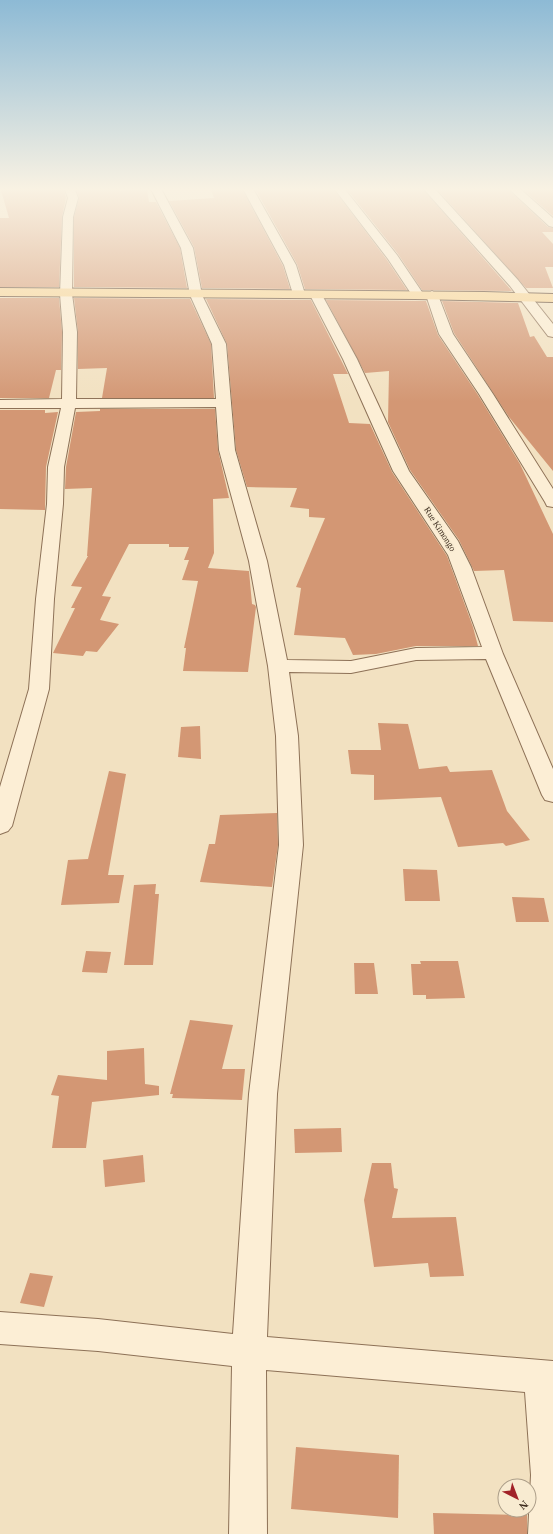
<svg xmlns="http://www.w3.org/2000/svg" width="553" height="1534" viewBox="0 0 553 1534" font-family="Georgia,serif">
	<rect width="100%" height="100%" fill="#f2e1c1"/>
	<g fill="#d39774">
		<polygon points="0,187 63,187 66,198 62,217 59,287 0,287 0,218 9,218"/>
		<polygon points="76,187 119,187 119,191 147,190 149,202 156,202 180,248 187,288 74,287 74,217 79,198"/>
		<polygon points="210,187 241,187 283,266 290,289 202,288 194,247 169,201 214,198"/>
		<polygon points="254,187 332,187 387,260 407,290 305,289 297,264"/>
		<polygon points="345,187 421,187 512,291 422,290 398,254"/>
		<polygon points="435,187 506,187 548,227 553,228 553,232 542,232 553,244 553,267 545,267 553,288 526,288"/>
		<polygon points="520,187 553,187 553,216"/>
		<polygon points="0,298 59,298 62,332 61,370 56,370 49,398 0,398"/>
		<polygon points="74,298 190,299 211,344 214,398 102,398 107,368 78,369 78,332"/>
		<polygon points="206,299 311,300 348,374 333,374 349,423 370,424 392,472 447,556 473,627 478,646 416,646 376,654 353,655 345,638 294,635 301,588 296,587 325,518 309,517 309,509 290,507 297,488 247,487 236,450 227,344"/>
		<polygon points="326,300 426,301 438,335 478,395 520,464 553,534 553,622 513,621 504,570 474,571 459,540 410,470 388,422 389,371 365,373"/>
		<polygon points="442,301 518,303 530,337 534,336 547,357 553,357 553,471 509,417 454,333"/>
		<polygon points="100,409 215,409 218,450 229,498 213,499 214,553 208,568 249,571 252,604 255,605 256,607 248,672 183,671 186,648 184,648 198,581 182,580 189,560 184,560 189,547 169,547 169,544 129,544 102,596 111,597 100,620 119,624 97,652 86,651 83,656 53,653 75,608 71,608 82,587 71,586 88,556 87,556 92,488 65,489 66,467 76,412 100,411"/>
		<polygon points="0,410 45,410 45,413 58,412 46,467 45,510 0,509"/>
		<polygon points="378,723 408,724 419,769 447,766 450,772 492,770 507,811 530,840 506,846 503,843 458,847 441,797 374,800 374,775 351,774 348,750 381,750"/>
		<polygon points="200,726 201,759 178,757 181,727"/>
		<polygon points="109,771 126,774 108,875 124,875 119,903 61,905 68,860 88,859"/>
		<polygon points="277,813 278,845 272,887 200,882 209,844 215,844 220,815"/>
		<polygon points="403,869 437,870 440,901 405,901"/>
		<polygon points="156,884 155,894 159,894 153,965 124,965 134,885"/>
		<polygon points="512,897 544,898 549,922 516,922"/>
		<polygon points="86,951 111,952 107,973 82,972"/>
		<polygon points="420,961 458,961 465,998 426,999 426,995 413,995 411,964 421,964"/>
		<polygon points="354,963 374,963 378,994 355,994"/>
		<polygon points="190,1020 233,1025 222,1069 245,1069 242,1100 172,1098 173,1094 170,1094"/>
		<polygon points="144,1048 145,1084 159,1086 159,1095 92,1102 86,1148 52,1148 59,1096 51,1095 58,1075 107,1080 107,1051"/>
		<polygon points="341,1128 342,1152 295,1153 294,1129"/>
		<polygon points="143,1155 145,1182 105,1187 103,1160"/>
		<polygon points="372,1163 391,1163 394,1188 398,1189 392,1218 456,1217 464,1276 430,1277 428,1263 374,1267 364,1200"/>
		<polygon points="30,1273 53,1276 44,1307 20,1303"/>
		<polygon points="296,1447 399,1455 398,1518 291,1509"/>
		<polygon points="433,1513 527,1515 527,1534 434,1534"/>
	</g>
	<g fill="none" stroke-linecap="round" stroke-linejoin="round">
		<g stroke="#8d7157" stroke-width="2">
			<g id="minor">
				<polygon points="64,187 74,187 78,198 73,217 72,294 77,332 76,399 216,399 212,344 190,295 181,248 150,187 160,187 193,248 202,295 226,344 235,450 267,561 287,660 351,661 416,648 482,647 448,555 393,471 343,359 310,295 316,291 322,295 357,359 409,471 458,541 471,567 503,654 553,769 553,802 545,800 542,795 486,659 416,660 351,673 289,672 298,736 303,845 277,1094 267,1337 553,1361 553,1534 528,1534 531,1475 525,1392 266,1370 267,1534 229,1534 232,1366 98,1351 0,1344 0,1312 98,1319 233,1334 249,1094 279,845 276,736 268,666 249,561 219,450 216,407 75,408 64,467 63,504 54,599 49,689 12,826 8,831 0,834 0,787 29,689 36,599 47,504 48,467 61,408 0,408 0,400 62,399 63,332 60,294 63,217 68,198"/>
				<polygon points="242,187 252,187 296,265 305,294 303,297 295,297 293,294 284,265"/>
				<polygon points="333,187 343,187 397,255 424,295 422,298 414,298 388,259"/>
				<polygon points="422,187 433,187 518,280 553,324 553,337 548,336 510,286"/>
				<polygon points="507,187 518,187 553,218 553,227 549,226"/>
				<polygon points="432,291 438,295 453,334 493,394 553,489 553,507 547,506 545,502 479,394 439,334 426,295"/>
			</g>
		</g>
		<g stroke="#5a3f2c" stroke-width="2">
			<polygon id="primary" points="0,288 484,292 553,294 553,302 415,299 0,296"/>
		</g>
		<use href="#minor" fill="#fceed5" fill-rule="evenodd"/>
		<use href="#primary" fill="#f8d596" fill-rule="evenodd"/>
	</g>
	<linearGradient id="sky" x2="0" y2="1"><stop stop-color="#8dbad5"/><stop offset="0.47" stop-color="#f9f2e3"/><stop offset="1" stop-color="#f9f2e3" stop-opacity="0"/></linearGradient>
	<rect width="553" height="402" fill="url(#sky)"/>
	<g text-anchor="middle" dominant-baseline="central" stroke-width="3" stroke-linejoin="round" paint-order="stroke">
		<g font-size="9" fill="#3b2a1c" stroke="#f8ebd1">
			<text transform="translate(440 529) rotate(57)">Rue Kimongo</text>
		</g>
	</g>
	<g transform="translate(517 1498) rotate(138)"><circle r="19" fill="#f8ebd1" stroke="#ac9e89"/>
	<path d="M0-3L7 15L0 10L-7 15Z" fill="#a12228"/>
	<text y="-6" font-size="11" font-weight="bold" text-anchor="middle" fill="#3b2a1c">N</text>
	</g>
</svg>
